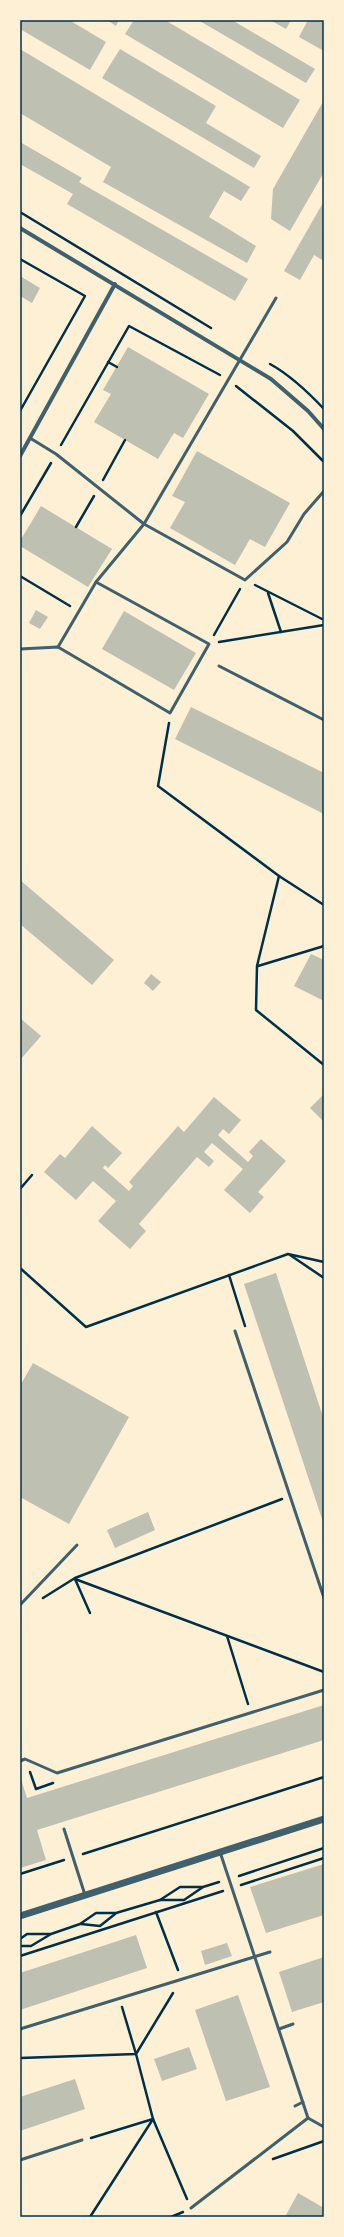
<svg xmlns="http://www.w3.org/2000/svg" width="344" height="2237" viewBox="0 0 344 2237" font-family="Montserrat,sans-serif">
	<rect width="100%" height="100%" fill="#fdf0d5"/>
	<g fill="#bec0b2">
		<polygon points="20,20 69,20 106,42 90,70 20,29"/>
		<polygon points="107,20 119,20 116,26"/>
		<polygon points="134,20 165,20 300,100 283,128 125,34"/>
		<polygon points="198,20 232,20 315,69 306,83"/>
		<polygon points="270,20 291,20 286,29"/>
		<polygon points="308,20 324,20 324,51 299,37"/>
		<polygon points="20,49 250,187 241,201 224,191 209,217 256,246 247,263 103,182 111,167 20,113"/>
		<polygon points="120,49 216,106 206,123 261,156 254,168 102,78"/>
		<polygon points="324,100 324,172 290,231 271,219 273,189"/>
		<polygon points="20,142 82,178 79,182 248,279 235,301 67,204 73,194 20,164"/>
		<polygon points="324,201 324,258 322,260 314,255 300,280 284,271"/>
		<polygon points="20,276 40,288 32,303 20,296"/>
		<polygon points="128,347 209,394 183,438 174,433 158,459 94,422 111,394 103,390"/>
		<polygon points="197,451 290,503 265,547 250,539 235,565 170,528 185,502 172,496"/>
		<polygon points="41,506 112,549 88,587 20,546 20,541"/>
		<polygon points="36,610 48,617 40,629 29,623"/>
		<polygon points="124,611 196,653 174,690 102,649"/>
		<polygon points="191,707 324,773 324,814 175,739"/>
		<polygon points="20,880 114,960 92,985 20,924"/>
		<polygon points="311,954 324,960 324,1001 294,986"/>
		<polygon points="151,974 161,982 153,991 144,983"/>
		<polygon points="20,1018 41,1036 20,1060"/>
		<polygon points="324,1094 324,1122 310,1108"/>
		<polygon points="214,1097 241,1120 229,1134 223,1129 218,1135 248,1162 253,1156 249,1152 261,1139 286,1161 258,1192 264,1197 250,1213 224,1190 243,1169 212,1143 204,1152 214,1161 209,1167 197,1157 139,1224 146,1231 130,1249 98,1221 116,1201 93,1181 76,1200 44,1172 60,1154 65,1158 92,1126 122,1153 108,1168 105,1165 103,1168 129,1191 133,1186 129,1182 178,1126 184,1132"/>
		<polygon points="276,1273 324,1420 324,1525 244,1284"/>
		<polygon points="33,1363 129,1417 69,1524 20,1497 20,1386"/>
		<polygon points="148,1512 155,1530 115,1548 107,1530"/>
		<polygon points="324,1705 324,1740 37,1830 46,1860 20,1868 20,1776 27,1798"/>
		<polygon points="324,1864 324,1915 266,1933 250,1887"/>
		<polygon points="136,1935 147,1968 20,2010 20,1973"/>
		<polygon points="227,1943 232,1956 205,1965 201,1951"/>
		<polygon points="324,1957 324,2002 292,2012 279,1972"/>
		<polygon points="238,1995 270,2087 226,2101 195,2010"/>
		<polygon points="189,2047 197,2069 162,2081 154,2059"/>
		<polygon points="75,2079 85,2109 20,2131 20,2097"/>
		<polygon points="298,2193 324,2208 324,2217 285,2217"/>
	</g>
	<g fill="none" stroke-linecap="round" stroke-linejoin="round">
		<g stroke="#003049" stroke-width="2.5">
			<polyline points="20,212 211,328"/>
			<polyline points="20,259 85,296 20,411"/>
			<polyline points="108,362 117,367"/>
			<path d="M 270,364 C 290,375 308,392 324,409"/>
			<polyline points="236,386 293,431 324,462"/>
			<polyline points="61,445 129,326 220,375"/>
			<polyline points="103,480 125,440"/>
			<polyline points="20,516 51,463"/>
			<polyline points="76,527 94,496"/>
			<polyline points="20,576 70,606"/>
			<polyline points="255,585 324,620"/>
			<polyline points="268,593 281,632"/>
			<polyline points="214,635 240,589"/>
			<polyline points="219,642 324,625"/>
			<polyline points="169,723 158,786 279,876 324,905"/>
			<polyline points="279,876 257,966 256,1010 324,1065"/>
			<polyline points="258,966 324,946"/>
			<polyline points="20,1189 32,1175"/>
			<polyline points="290,1255 324,1278"/>
			<polyline points="20,1268 86,1327 288,1254 324,1262"/>
			<polyline points="229,1275 245,1326"/>
			<polyline points="75,1579 324,1672"/>
			<polyline points="75,1579 90,1613"/>
			<polyline points="43,1598 75,1578 282,1499"/>
			<polyline points="227,1636 248,1704"/>
			<polyline points="30,1772 36,1789 53,1783"/>
			<polyline points="83,1854 324,1777"/>
			<polyline points="20,1874 64,1860"/>
			<polyline points="239,1876 324,1848"/>
			<polyline points="241,1885 324,1858"/>
			<polyline points="160,1900 184,1900 203,1887"/>
			<polyline points="156,1912 178,1970"/>
			<polyline points="81,1924 100,1926 115,1914"/>
			<polyline points="20,1939 27,1934 50,1934"/>
			<polyline points="20,1946 31,1946 51,1934 80,1924 96,1913 116,1913 160,1900 180,1887 203,1887 219,1882"/>
			<polyline points="20,1956 223,1891"/>
			<polyline points="173,1993 136,2054 153,2119 187,2199"/>
			<polyline points="20,2058 136,2054 122,2007"/>
			<polyline points="91,2138 153,2119"/>
			<polyline points="273,2159 324,2141"/>
			<polyline points="90,2217 153,2119"/>
			<polyline points="171,2217 183,2212"/>
		</g>
		<g stroke="#3f606c" stroke-width="3">
			<polyline points="30,438 56,454 144,524 276,298"/>
			<polyline points="58,647 96,582 144,524 245,580 287,542 304,514 324,491"/>
			<polyline points="20,649 58,647 170,713 209,644 96,582"/>
			<polyline points="219,666 324,720"/>
			<polyline points="235,1331 324,1598"/>
			<polyline points="20,1605 77,1545"/>
			<polyline points="20,1761 25,1759 57,1773 324,1690"/>
			<polyline points="64,1829 85,1895"/>
			<polyline points="220,1852 308,2118 324,2127"/>
			<polyline points="20,2029 270,1952"/>
			<polyline points="279,2029 293,2024"/>
			<polyline points="295,2106 303,2102"/>
			<polyline points="20,2160 82,2140"/>
			<polyline points="191,2208 308,2118"/>
		</g>
		<g stroke="#3f606c" stroke-width="4">
			<polyline points="20,228 271,379 308,411 324,429"/>
			<polyline points="20,456 115,284"/>
		</g>
		<polyline stroke="#3f606c" stroke-width="7" points="20,1916 324,1819"/>
	</g>
	<rect width="344" height="2237" fill="none" stroke="#fdf0d5" stroke-width="42"/>
	<rect x="21" y="21" width="302" height="2195" fill="none" stroke="#003049" stroke-width="1.5"/>
</svg>
